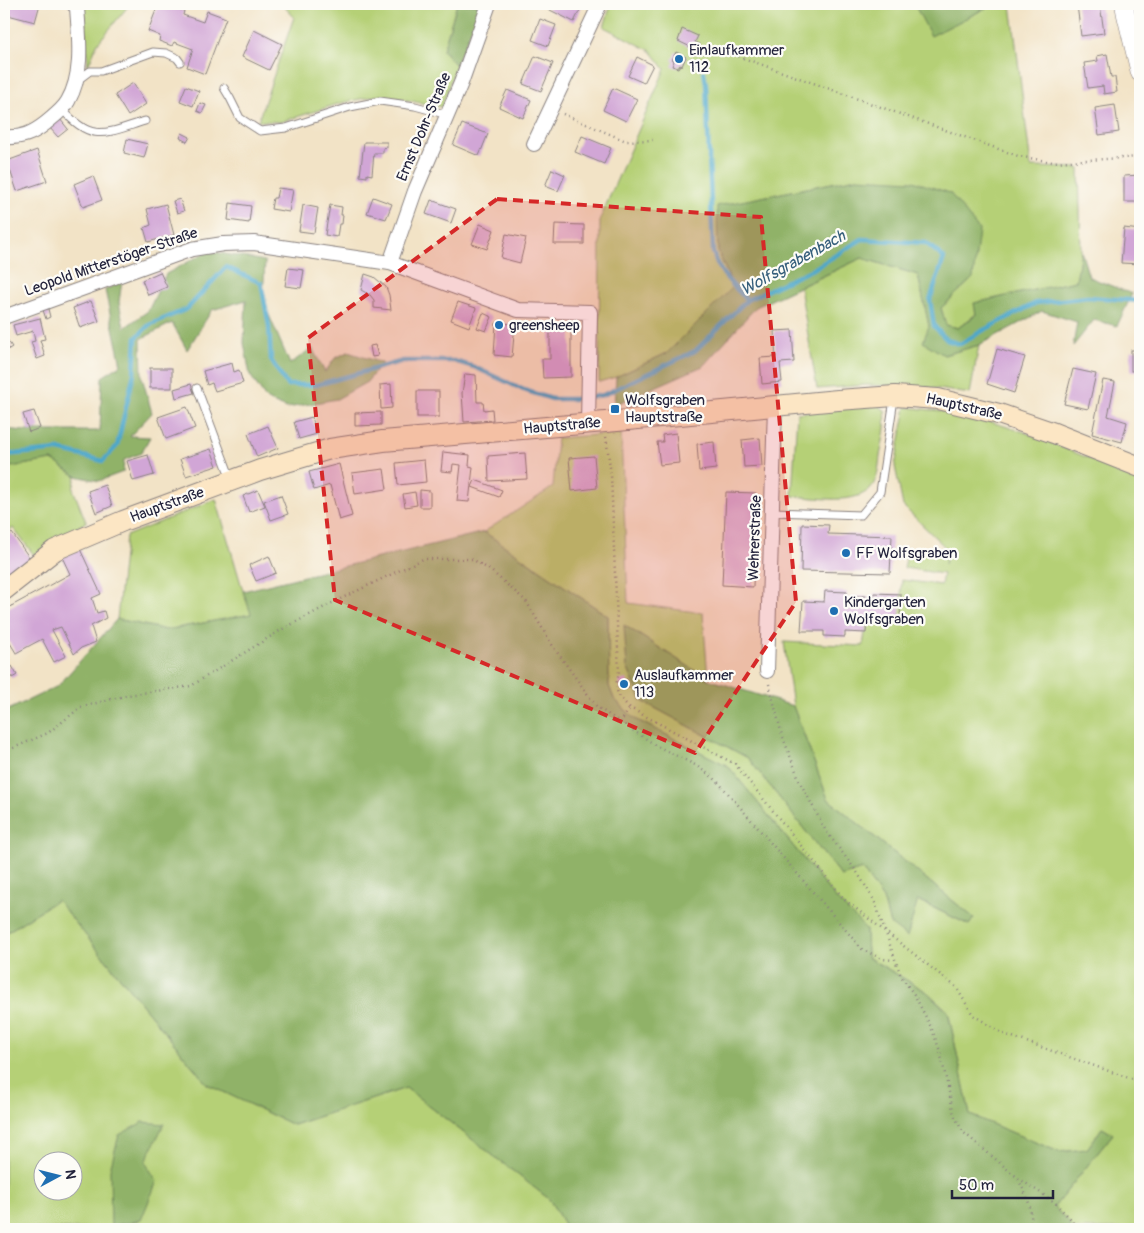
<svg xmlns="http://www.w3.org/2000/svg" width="1144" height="1233" viewBox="0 0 1144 1233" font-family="Pangolin,sans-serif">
	<rect width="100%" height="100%" fill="#fdfcf7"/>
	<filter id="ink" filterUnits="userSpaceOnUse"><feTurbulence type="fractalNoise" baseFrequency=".02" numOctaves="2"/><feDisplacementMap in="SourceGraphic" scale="10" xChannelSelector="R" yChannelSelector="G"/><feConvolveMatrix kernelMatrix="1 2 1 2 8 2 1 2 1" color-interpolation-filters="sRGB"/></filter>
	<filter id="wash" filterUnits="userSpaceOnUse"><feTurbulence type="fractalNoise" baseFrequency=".0096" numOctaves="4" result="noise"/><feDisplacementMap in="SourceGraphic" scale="20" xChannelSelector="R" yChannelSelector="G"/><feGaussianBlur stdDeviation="1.12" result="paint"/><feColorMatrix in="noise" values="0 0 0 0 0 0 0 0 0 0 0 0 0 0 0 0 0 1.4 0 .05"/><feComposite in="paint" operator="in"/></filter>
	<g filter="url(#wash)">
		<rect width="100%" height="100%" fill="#f2e3c6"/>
		<g fill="#b5d076" stroke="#6c7958" fill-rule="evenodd">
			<polygon points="84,4 130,4 97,44 88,66"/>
			<polygon points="282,4 457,4 443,50 456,65 442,107 380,95 341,103 281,122 258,121 294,17"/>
			<polygon points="611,4 914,4 932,35 994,4 1011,4 1031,167 1079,168 1081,251 1076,281 975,303 976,314 958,328 946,325 941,308 973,278 857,178 718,206 718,251 733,287 667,353 616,377 599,382 600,219 665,69 651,51 604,27"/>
			<polygon points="862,258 918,275 929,326 944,355 979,345 970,394 926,387 866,385 817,389 800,287"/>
			<path d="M 877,405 L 885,410 C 887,425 883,440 880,456 C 879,465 878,477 873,485 C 859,507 814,497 792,496 L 797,413 Z"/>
			<polygon points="906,407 965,414 1024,432 1140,479 1140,1229 1071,1229 1069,1223 1054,1207 1113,1134 1102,1128 1087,1149 1059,1152 970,1115 948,1011 927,992 867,957 866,929 837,900 728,766 635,719 614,699 609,686 608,616 484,532 553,487 557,438 621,433 628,603 703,613 708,679 625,626 627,667 642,701 748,758 841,876 862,869 883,899 890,924 917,900 969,925 974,918 828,799 793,706 784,642 863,646 867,619 901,594 902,580 941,585 943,574 904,568 908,548 946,555 945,565 948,550 903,506 895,466"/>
			<polygon points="52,460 76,476 73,489 86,522 34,555 13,528 4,534 4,468"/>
			<polygon points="216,499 243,591 252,614 166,630 117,619 126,536"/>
			<path d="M 57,900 L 207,1084 L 293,1125 L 406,1088 L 549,1199 L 567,1229 L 4,1229 L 4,934 ZM 42,1160 L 72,1160 L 72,1190 L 42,1190 Z"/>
		</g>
		<g fill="#90b267" stroke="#596a51">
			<polygon points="457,4 482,4 456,65 443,50"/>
			<polygon points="914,4 994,4 931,36"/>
			<polygon points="857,178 913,181 950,193 979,230 973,278 941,308 946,325 958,328 976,315 974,303 1076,281 1081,251 1089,277 1132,294 1117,326 1094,320 1073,346 1077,322 1042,311 979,345 944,355 923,342 929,326 918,275 862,258 756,307 703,366 614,405 616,377 667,353 733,287 718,251 717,206"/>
			<polygon points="208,251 265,261 263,301 290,364 312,348 325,372 335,358 348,352 382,363 367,382 337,399 287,408 267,400 250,375 244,343 246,300 212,310 187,350 172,323 141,339 142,377 152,413 130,436 150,437 141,453 124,460 123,472 99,481 76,476 52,460 4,468 4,429 26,431 100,431 102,377 121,365 105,290 122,281 119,302 124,328 148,311 166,274"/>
			<polygon points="484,532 608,616 609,686 614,699 635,719 728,766 837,900 866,929 867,957 927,992 948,1012 970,1115 1059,1152 1087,1149 1102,1128 1113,1134 1054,1207 1069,1223 1071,1229 567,1229 549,1199 406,1088 293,1125 207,1084 57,900 4,934 4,712 58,686 117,619 166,630 251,614 243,591"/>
			<polygon points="624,625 708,679 793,706 828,799 974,918 969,925 918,900 907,937 890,924 883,899 862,869 841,876 748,758 642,701 627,667"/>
			<polygon points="143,1122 164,1124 145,1162 157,1181 141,1220 111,1226 110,1169 119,1135"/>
		</g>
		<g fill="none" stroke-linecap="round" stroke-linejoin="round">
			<g stroke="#4da7ca" stroke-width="4.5">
				<path d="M 704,72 L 706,84 L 713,252 C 719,274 732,284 747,300"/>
				<polyline points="4,455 59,450 103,461 117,446 134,373 136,338 149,325 187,309 226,267 261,283 269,326 271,360 287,385 316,385 403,361 454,361 474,367 524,390 552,399 575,399 603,395 695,351 747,300 815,268 862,239 926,243 944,258 930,300 934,326 947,340 960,344 982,331 1036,303 1088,297 1140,301"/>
			</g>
		</g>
		<g id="blocks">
			<g fill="#d1a6d6">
				<polygon points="4,4 40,4 35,22 4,14"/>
				<polygon points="551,4 583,4 574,22 548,9"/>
				<polygon points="1091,4 1100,4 1104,33 1081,36 1077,5"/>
				<polygon points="158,5 169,9 170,6 184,11 183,15 203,22 207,11 226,18 205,74 187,67 193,49 174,42 172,46 159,41 160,36 148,31"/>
				<polygon points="540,19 556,25 548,46 532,40"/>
				<polygon points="682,29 698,36 695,42 700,44 697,50 678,41"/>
				<polygon points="254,30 282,44 269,70 242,57"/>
				<polygon points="676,52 686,57 682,66 680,65 678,68 672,66 674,61 672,60"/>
				<polygon points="1107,54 1111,77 1115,77 1117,92 1104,94 1103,86 1088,88 1084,63 1098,61 1097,56"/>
				<polygon points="535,56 553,63 541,91 523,84"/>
				<polygon points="637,57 653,65 644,83 628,76"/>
				<polygon points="133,83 146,104 128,116 115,95"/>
				<polygon points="186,86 199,91 193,106 180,101"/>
				<polygon points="613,88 637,99 626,121 603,110"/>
				<polygon points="507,90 531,100 523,118 499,107"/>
				<polygon points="200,103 206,105 202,113 197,111"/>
				<polygon points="1115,105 1119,132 1099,135 1095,108"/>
				<polygon points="60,119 68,129 58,137 49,127"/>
				<polygon points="462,124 488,134 479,156 453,145"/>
				<polygon points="182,133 190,137 187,142 180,138"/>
				<polygon points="582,136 611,148 604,164 575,152"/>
				<polygon points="127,139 148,144 144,158 124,153"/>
				<polygon points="364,142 387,142 387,147 383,148 383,153 374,153 372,175 367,174 367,177 360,176"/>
				<polygon points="37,150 47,181 17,191 7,161"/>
				<polygon points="552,169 565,175 558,191 545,186"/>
				<polygon points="1140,175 1140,202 1124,202 1124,176"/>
				<polygon points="93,176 102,200 83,207 74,184"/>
				<polygon points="278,188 293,190 289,212 271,209 273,198 276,198"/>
				<polygon points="373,197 392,204 386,219 367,213"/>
				<polygon points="180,199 184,211 177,213 173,201"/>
				<polygon points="431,200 456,209 451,223 426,214"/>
				<polygon points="230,203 251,206 249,223 228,220"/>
				<polygon points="166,204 174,235 148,242 144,228 151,225 147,209"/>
				<polygon points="303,205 318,208 314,233 299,231"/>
				<polygon points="330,205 342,207 341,215 343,215 342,224 339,224 337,237 325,235"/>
				<polygon points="480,224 494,230 487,249 472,244"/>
				<polygon points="555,224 584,225 584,244 554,244"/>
				<polygon points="1124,228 1140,230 1140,264 1121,263"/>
				<polygon points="506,234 526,238 520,263 501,258"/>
				<polygon points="288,268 304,270 301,288 285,286"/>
				<polygon points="160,272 167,287 148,295 142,280"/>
				<polygon points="365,274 374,277 386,287 389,295 391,310 374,308 374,300 370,295 361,290"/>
				<polygon points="91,301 99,321 80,328 73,308"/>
				<polygon points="458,302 476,308 469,327 451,320"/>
				<polygon points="48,309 50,317 46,319 43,310"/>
				<polygon points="483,313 492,317 486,331 477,328"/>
				<polygon points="40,318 45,339 40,340 45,356 37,359 31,342 35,341 33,331 16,336 13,325"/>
				<polygon points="496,323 515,324 512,357 494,355"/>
				<polygon points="571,327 571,377 543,378 542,359 550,359 550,328"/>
				<polygon points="792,330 794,362 780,363 782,382 762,384 760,358 776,357 774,331"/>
				<polygon points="4,335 12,347 4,352"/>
				<polygon points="375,345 378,356 372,357 370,346"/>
				<polygon points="997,349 1025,357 1014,393 987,384"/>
				<rect x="1131" y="350" width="9" height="21"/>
				<polygon points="232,363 234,372 239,370 243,383 215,391 212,383 207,385 203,371"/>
				<rect x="150" y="368" width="22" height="20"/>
				<polygon points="1073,369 1096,374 1088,409 1064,404"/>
				<polygon points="465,374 476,375 477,402 483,402 484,410 492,409 493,420 464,422 462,393"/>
				<polygon points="1103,380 1115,382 1108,416 1127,422 1122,442 1092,434"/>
				<polygon points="191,384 194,393 176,398 174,389"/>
				<polygon points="391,384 392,408 381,409 380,385"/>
				<rect x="417" y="391" width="22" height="26"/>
				<polygon points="187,407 195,428 166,439 158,417"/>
				<polygon points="34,411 40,428 29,432 23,414"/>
				<polygon points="381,412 381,425 355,426 355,413"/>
				<polygon points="312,417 317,434 299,439 294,422"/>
				<polygon points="268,426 278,448 257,457 248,434"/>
				<polygon points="676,433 679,463 660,465 657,442 663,442 662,435"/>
				<polygon points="760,438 762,466 744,467 742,440"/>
				<polygon points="714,442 716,469 699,471 697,444"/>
				<polygon points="211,449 217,466 186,476 180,459"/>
				<polygon points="443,452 470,455 469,466 473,467 469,502 457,501 461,465 453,464 452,472 441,471"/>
				<polygon points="525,453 527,479 489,481 488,456"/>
				<polygon points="148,455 154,475 133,481 127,461"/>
				<polygon points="594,456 597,488 572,491 569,458"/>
				<polygon points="424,460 426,482 398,485 396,463"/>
				<polygon points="339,464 352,516 339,520 330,485 314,490 309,472"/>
				<polygon points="384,469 387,489 355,494 352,473"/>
				<polygon points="475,480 502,490 499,497 472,487"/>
				<polygon points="105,485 112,506 96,513 88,491"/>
				<polygon points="258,490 265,506 249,512 243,496"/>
				<polygon points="420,490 430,491 430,507 420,507"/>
				<polygon points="415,492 417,505 405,507 403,494"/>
				<polygon points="726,492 756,493 753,587 722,585"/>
				<polygon points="281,495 288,514 271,520 264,501"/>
				<polygon points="802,524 829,525 828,534 892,536 890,573 801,571"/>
				<polygon points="12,533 31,560 8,577 4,571 4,539"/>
				<polygon points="80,549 101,594 92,598 97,613 104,611 106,618 91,626 96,642 81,648 74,654 61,627 52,630 66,656 54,662 42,639 16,653 4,633 4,610 70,574 62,557"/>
				<polygon points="269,556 276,573 256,581 249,565"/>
				<polygon points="825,591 847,592 846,603 851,603 851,596 874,596 874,593 901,594 900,620 867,619 866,633 845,632 845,637 824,636 824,631 801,631 803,601 824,602"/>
				<polygon points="12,666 17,675 12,678 7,669"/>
				<polygon points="627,679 629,688 621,690 619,681"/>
			</g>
		</g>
	</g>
	<g filter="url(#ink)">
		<use href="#blocks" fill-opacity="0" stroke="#8a8280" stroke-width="1"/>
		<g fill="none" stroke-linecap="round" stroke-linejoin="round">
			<g stroke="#8a8280" stroke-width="9">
				<g id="service">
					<polyline points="78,80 90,71 101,71 153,52 166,53 177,58 180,62"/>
					<polyline points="224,88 230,98 240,118 260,131 286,128 350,107 380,101 415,106 448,115"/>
					<path d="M 62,109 C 92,144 106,133 145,121"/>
					<polyline points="197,388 231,479"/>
					<polyline points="773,512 861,515 880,492 894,399"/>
				</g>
			</g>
			<g stroke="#8a8280" stroke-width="16">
				<g id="minor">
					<path d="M 4,137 C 22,138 32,134 46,123 C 53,117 63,110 68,101 C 84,73 79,38 77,7 L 73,4"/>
					<polyline points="534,144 600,4"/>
					<polyline points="390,263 415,191 461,83 489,4"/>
					<polyline points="4,317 192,249 223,244 254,243 390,263 518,310 590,312 588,424"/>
					<polyline points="767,671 775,406"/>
				</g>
			</g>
			<g stroke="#8a8280" stroke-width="19">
				<polyline id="tertiary" points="1124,4 1126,15 1140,73"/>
			</g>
			<g stroke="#8a8280" stroke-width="22">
				<polyline id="secondary" points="4,590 55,550 123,521 260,470 330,449 383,441 617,421 838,400 895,396 938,399 999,414 1054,433 1140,467"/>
			</g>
			<g stroke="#8a8280" stroke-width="2.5" stroke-dasharray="1 4" stroke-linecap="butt">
				<polyline points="715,48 1018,156 1052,162 1140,157"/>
				<polyline points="563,114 626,141 653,140"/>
				<path d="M 606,437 L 611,474 L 619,674 C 613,691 618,696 630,708 L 735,764 L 845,900 L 956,987 L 973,1015 L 1004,1034 L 1140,1082"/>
				<polyline points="769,684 782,735 801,784 826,831 857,872 874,900 901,976 915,996 931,1027 940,1051 954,1115 963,1132 1018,1178 1053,1201 1071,1219 1076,1229"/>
				<polyline points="620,723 630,708"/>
				<polyline points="4,752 48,733 81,707 128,695 191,686 281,630 334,602 423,559 472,559 490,570 526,601 554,648 597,707 657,746 695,765 714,778 727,792 862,949 882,959 894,960"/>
				<path d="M 1018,1179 C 1027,1196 1034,1210 1030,1229"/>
			</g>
			<use href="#service" stroke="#fff" stroke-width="7"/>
			<use href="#minor" stroke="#fff" stroke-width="14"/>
			<use href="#tertiary" stroke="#fff" stroke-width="18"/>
			<use href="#secondary" stroke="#fce6c4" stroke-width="20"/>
		</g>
	</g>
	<path fill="#d62828" fill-opacity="0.2" stroke="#d62828" stroke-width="4" stroke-dasharray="10 6" stroke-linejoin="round" d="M 497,199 L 761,217 L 796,602 L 695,753 L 335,600 L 308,338 Z"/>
	<g fill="#1f6fb2" stroke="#fdfcf7" stroke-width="2">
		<circle cx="679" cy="59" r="5"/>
		<circle cx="499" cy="325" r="5"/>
		<rect x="610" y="404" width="10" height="10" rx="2.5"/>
		<circle cx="846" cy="553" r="5"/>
		<circle cx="834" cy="611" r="5"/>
		<circle cx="624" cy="684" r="5"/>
	</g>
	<g text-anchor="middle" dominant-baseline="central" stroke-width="4.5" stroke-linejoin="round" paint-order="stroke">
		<g font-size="15" fill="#22223b" stroke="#fdfcf7" text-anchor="start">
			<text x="689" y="50">Einlaufkammer<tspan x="689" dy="17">112</tspan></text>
			<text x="509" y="325">greensheep</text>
			<text x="625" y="400">Wolfsgraben<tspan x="625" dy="17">Hauptstraße</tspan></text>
			<text x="856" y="553">FF Wolfsgraben</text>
			<text x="844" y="602">Kindergarten<tspan x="844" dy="17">Wolfsgraben</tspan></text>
			<text x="634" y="675">Auslaufkammer<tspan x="634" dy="17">113</tspan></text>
		</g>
		<g font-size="15" fill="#22223b" stroke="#fdfcf7">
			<text transform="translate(424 127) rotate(-67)">Ernst Dohr-Straße</text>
			<text transform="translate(111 262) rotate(-19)">Leopold Mitterstöger-Straße</text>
			<text transform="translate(964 407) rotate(13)">Hauptstraße</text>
			<text transform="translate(562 426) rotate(-5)">Hauptstraße</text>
			<text transform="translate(167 505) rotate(-20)">Hauptstraße</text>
			<text transform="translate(755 538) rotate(-88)">Wehrerstraße</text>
		</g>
		<g font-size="16" font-style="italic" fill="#355e7b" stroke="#fdfcf7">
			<text transform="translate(793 263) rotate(-29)">Wolfsgrabenbach</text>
		</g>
	</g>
	<rect width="1144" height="1233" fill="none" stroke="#fdfcf7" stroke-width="20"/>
	<g transform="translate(58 1176) rotate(83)"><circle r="24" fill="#fdfcf7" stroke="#a5a5ac"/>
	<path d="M0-4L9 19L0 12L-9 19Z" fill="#1f6fb2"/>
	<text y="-8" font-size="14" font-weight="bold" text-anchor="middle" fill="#22223b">N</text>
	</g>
	<path d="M952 1190v8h101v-8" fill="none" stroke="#22223b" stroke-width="2.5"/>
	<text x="959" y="1190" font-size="15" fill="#22223b" stroke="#fdfcf7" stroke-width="4" paint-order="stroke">50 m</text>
</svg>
